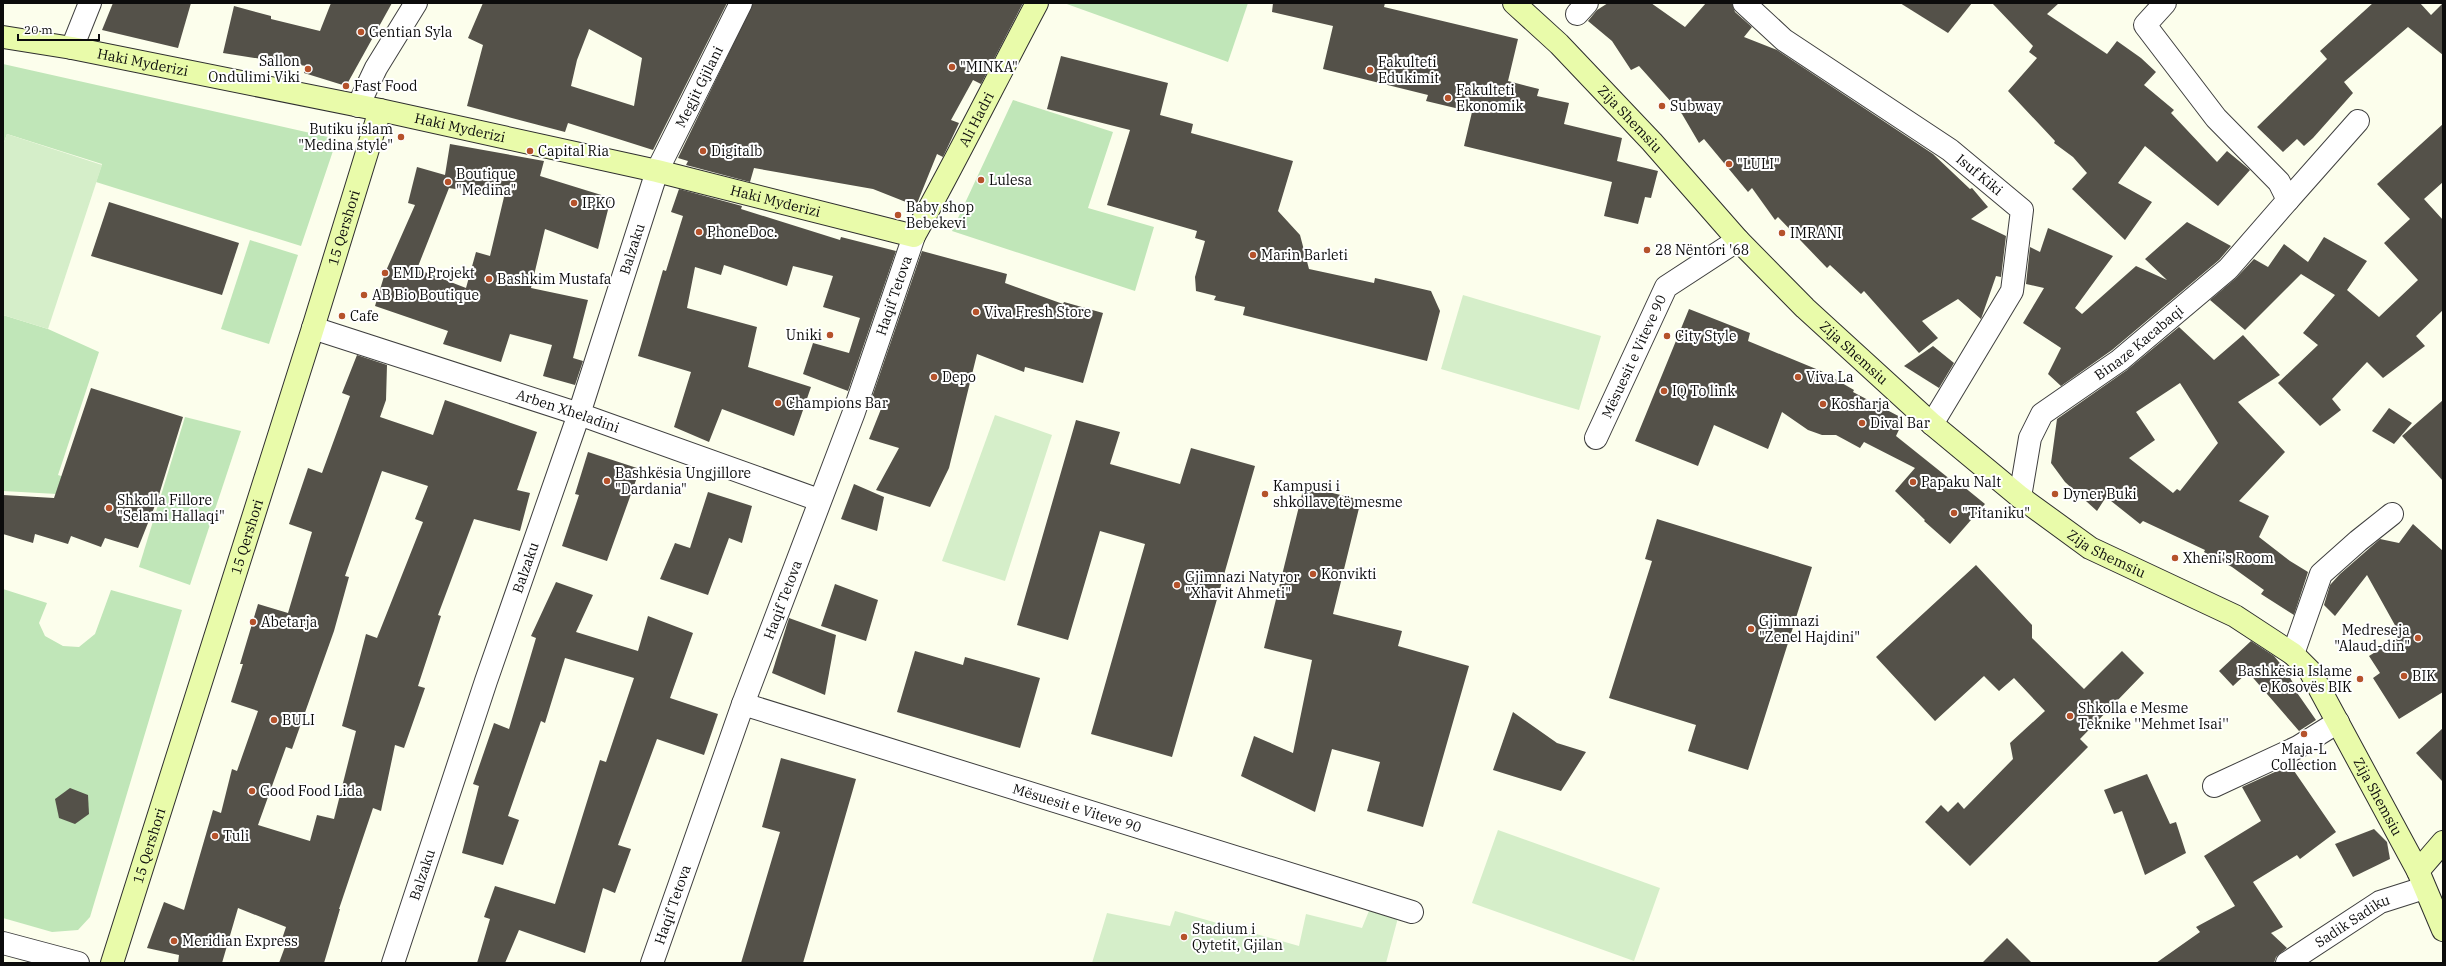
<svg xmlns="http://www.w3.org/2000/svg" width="2446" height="966" viewBox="0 0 2446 966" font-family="'IBM Plex Serif',serif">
	<rect width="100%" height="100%" fill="#fcfeec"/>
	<g fill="#c0e6b8">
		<polygon points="1064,3 1248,3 1228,62"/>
		<polygon points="3,64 337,139 301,246 96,182 102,164 7,134 3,145"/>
		<polygon points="1013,100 1113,132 1088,208 1154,227 1135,291 952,231"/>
		<polygon points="250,240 298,255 269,344 221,329"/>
		<polygon points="3,315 48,329 99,352 58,475 64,477 57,494 3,491"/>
		<polygon points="185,417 241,431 190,585 139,567"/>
		<polygon points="3,589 47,603 39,623 45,636 63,646 79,647 95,634 111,590 182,610 90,917 78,930 52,932 3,918"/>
	</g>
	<g fill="#d5eec9">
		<polygon points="7,134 102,165 48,329 3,315 3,145"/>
		<polygon points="1463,295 1601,336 1579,410 1441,369"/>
		<polygon points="995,415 1052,435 1005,581 942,561"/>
		<polygon points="1498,830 1660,888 1634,961 1472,903"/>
		<polygon points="1371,906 1399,914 1386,963 1092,963 1107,913 1170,926 1175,911 1299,946 1306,914 1362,928"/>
	</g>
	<g fill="#545149" fill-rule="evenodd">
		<polygon points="113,3 191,3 178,48 102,30"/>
		<polygon points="331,3 392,3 346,86 304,73 306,66 223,53 234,6 271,16 271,19 320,31"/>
		<path d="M 483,3 L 727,3 L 653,150 L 568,123 L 565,132 L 467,106 L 483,45 L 468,38 ZM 589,29 L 642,58 L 634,106 L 571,86 L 577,60 Z"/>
		<polygon points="753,3 1023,3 981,84 973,80 951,120 959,123 943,157 937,154 916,206 873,189 754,168 750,182 686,165 688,161 678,158"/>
		<polygon points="1273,3 1385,3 1384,7 1518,39 1508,81 1539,89 1537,96 1569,103 1564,124 1622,138 1617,161 1658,171 1651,198 1645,197 1638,224 1604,216 1612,182 1464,146 1472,112 1426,101 1428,95 1323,69 1333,26 1272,12"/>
		<polygon points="1608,3 1651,3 1685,27 1706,3 1732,3 1735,12 1752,27 1744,37 1777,50 1933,154 1970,189 1972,188 1988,207 1971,219 2006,236 2001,277 1996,276 1981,319 1958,299 1922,321 1938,338 1919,353 1864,291 1861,294 1830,265 1827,268 1778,217 1775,220 1752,188 1748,192 1704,139 1699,143 1682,114 1639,66 1631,70 1612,41 1588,21 1597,10"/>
		<polygon points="1900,3 1972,3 1948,33"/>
		<polygon points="1992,3 2059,3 2047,14 2107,54 2117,41 2141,58 2156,72 2144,85 2174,110 2171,113 2217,162 2227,151 2250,170 2218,206 2145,146 2118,183 2152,202 2125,240 2072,189 2087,173 2073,157 2054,143 2055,141 2008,91 2037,58 2029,52 2033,46"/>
		<polygon points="2373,3 2420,3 2431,15 2443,3 2443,55 2408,27 2344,82 2353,93 2313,138 2304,146 2297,139 2283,152 2257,127 2327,59 2320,51"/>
		<polygon points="1061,56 1168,83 1160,115 1193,124 1191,133 1293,161 1278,211 1300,235 1309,269 1374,283 1375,278 1431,291 1440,311 1427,361 1243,315 1245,307 1214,300 1216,296 1196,291 1195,277 1205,241 1195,238 1197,231 1107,205 1130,130 1047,109"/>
		<polygon points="2443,124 2443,182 2424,199 2443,220 2443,310 2416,336 2425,346 2383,378 2367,362 2332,399 2341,410 2320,426 2278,383 2318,345 2303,333 2335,295 2301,274 2245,330 2210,300 2236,278 2254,259 2268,267 2284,244 2308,262 2324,237 2367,261 2347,290 2379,317 2418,280 2384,243 2410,219 2377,184"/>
		<path d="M 450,144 L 544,161 L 540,176 L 611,198 L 598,249 L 545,229 L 531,288 L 588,300 L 573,358 L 583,361 L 575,385 L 543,376 L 552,345 L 510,334 L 501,362 L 443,344 L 448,331 L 375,306 L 385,273 L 415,205 L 408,203 L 417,167 L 445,175 ZM 449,188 L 504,197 L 490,256 L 476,252 L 466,288 L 417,269 Z"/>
		<polygon points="679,189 742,206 741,209 840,240 841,237 896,251 848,391 803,374 813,343 849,353 860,318 823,307 833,276 793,266 787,286 724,265 721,275 695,267 687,308 757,327 748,367 811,387 794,436 722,409 709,442 674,427 691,372 638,356 663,270 666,271 683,216 671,212"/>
		<polygon points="109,202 239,243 222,295 91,256"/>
		<polygon points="2187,222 2231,246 2219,260 2112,350 2061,386 2048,374 2061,348 2023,323 2044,288 2026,284 2030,247 2040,252 2048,228 2113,256 2075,308 2082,314 2136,266 2167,280 2145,259"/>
		<polygon points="922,251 1007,274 1005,283 1063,304 1064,302 1103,313 1083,383 1025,367 1024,372 977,354 949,468 930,507 876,490 899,448 869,439 883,404 871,400"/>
		<polygon points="1689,309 1750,333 1748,341 1821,371 1854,390 1853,392 1904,419 1896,436 1956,484 1958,482 1985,504 1950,544 1924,521 1925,520 1895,491 1915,468 1864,442 1860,448 1836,435 1822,435 1808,430 1782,412 1768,449 1714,425 1698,466 1635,441"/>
		<path d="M 2179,327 L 2214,360 L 2243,335 L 2280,375 L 2238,402 L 2285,452 L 2239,501 L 2269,516 L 2259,537 L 2290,561 L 2308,572 L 2294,615 L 2261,594 L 2264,590 L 2232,567 L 2204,552 L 2205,550 L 2143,521 L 2140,524 L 2106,497 L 2097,511 L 2065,482 L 2051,463 L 2057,419 L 2127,370 ZM 2180,383 L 2218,443 L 2180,491 L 2177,489 L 2173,493 L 2129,458 L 2155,440 L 2136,412 Z"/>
		<polygon points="1933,346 1954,363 1939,388 1904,366"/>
		<path d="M 357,355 L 387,365 L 386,400 L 380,417 L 433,435 L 445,400 L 537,432 L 517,490 L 530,493 L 520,531 L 474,519 L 438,615 L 441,616 L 418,686 L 425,688 L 404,748 L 395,745 L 381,811 L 373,808 L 339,909 L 340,909 L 324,963 L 279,963 L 286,944 L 281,942 L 286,927 L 238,908 L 222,963 L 178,963 L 179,955 L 147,948 L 164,902 L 184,910 L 213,810 L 221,813 L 232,769 L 237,771 L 258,711 L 231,702 L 243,664 L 240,664 L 258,604 L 288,613 L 312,532 L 289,524 L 308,468 L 322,473 L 350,396 L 342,393 ZM 382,471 L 428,486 L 415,519 L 423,522 L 377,638 L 366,634 L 342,726 L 356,731 L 334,819 L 317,815 L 310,841 L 258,825 L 286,747 L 292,749 L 334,631 L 349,577 L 345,576 Z"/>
		<polygon points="91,388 183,417 158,498 138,548 105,538 101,547 71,536 68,544 35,534 33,543 3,534 3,495 54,498"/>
		<polygon points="2443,400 2443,481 2402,436"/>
		<polygon points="2389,408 2412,423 2394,444 2372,431"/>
		<polygon points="1076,420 1120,432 1110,464 1180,484 1191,448 1255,466 1172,757 1091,734 1145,544 1100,531 1068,640 1017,625"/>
		<polygon points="588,452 640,469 607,561 562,546 579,495 575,494"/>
		<polygon points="854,484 884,497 877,531 841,519"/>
		<polygon points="1304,486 1361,500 1333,614 1402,631 1398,646 1469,666 1423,827 1367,811 1380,762 1332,749 1315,812 1241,776 1254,736 1293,753 1312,660 1264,648"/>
		<polygon points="708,492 752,506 742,543 729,538 708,595 660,579 675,543 690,548"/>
		<polygon points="1657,519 1812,567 1748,770 1688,751 1696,725 1609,698 1652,561 1645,559"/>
		<polygon points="2413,524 2443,551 2443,692 2399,719 2373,678 2380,673 2369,656 2401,636 2367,575 2335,616 2324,605 2330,585 2340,574 2380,539 2399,543"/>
		<polygon points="1976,565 2032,625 2032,638 2084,689 2122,651 2144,673 2080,739 2088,747 1970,866 1925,822 1941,805 1948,812 1958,802 1964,809 2013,759 2010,743 2045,711 2014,678 1999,691 1984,676 1935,721 1876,657"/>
		<polygon points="556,582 593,595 576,632 638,651 648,616 693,633 670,698 718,714 704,755 657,739 618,845 631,849 615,893 603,888 585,953 519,930 505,963 477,963 490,919 484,917 495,886 555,904 600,760 606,762 634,678 565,658 545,723 541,721 508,816 519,820 503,865 462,853 479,786 473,784 494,723 509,729 536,638 531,636"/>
		<polygon points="835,584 878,600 866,641 821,626"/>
		<polygon points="789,618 836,635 825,695 772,673"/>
		<polygon points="2251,641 2274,656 2284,668 2295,686 2293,687 2316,720 2299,731 2248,672 2233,686 2219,671"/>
		<polygon points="915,651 963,665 965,657 1040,678 1020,748 897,712"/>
		<polygon points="1513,712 1557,743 1586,752 1561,791 1493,770"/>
		<polygon points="2443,728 2443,782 2416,753"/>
		<polygon points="781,758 856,779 803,963 741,963 780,832 762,827"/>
		<polygon points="2290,765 2336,832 2300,859 2297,855 2253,882 2283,927 2271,933 2287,948 2276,957 2274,963 2156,963 2200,932 2196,927 2235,906 2204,856 2261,821 2242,787"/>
		<polygon points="2147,774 2170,824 2176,822 2186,853 2145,875 2122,811 2114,814 2104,790"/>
		<polygon points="70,788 88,795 89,814 75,824 59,818 55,799"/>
		<polygon points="2374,829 2387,842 2390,859 2353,877 2335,844"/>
		<polygon points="2007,938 2032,963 1982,963"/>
	</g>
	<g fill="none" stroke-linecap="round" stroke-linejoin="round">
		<g stroke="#3f3f3f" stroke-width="24">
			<g id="street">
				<path id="s1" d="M 1744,3 L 1784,40 L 1950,150 L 2022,210 L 2012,291 L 1932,424"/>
				<polyline points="1577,14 1587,3"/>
				<polyline points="72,48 90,3"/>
				<polyline points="358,106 376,68 416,3"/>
				<polyline points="2288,200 2358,121"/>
				<path id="s2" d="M 313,328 L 579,414 L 819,500"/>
				<path id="s3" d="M 1596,438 L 1666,287 L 1738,240"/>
				<path id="s4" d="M 2020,497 L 2030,438 L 2042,414 L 2120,360 L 2228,269 L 2288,200 L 2279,182 L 2216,118 L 2145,25 L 2165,3"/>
				<polyline points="2293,654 2321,574 2358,541 2392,514"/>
				<path id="s5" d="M 743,704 L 1412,912"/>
				<polyline points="2214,786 2298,747 2338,722"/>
				<polyline points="3,943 78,963"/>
				<path id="s6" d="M 393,963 L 486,681 L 579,414 L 657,171 L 741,3"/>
				<path id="s7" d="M 652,963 L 743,704 L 854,412 L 914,236"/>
				<path id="s8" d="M 2287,963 L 2380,902 L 2424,888"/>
			</g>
		</g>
		<g stroke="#2e2e2e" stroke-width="24">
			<g id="secondary">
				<path id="s9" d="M 1514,3 L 1559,44 L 1652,142 L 1738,240 L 1805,308 L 1932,424 L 2020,497 L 2090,548 L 2235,616 L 2293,654 L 2310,671 L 2418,871 L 2443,930"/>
				<path id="s10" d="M 3,37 L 72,48 L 380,110 L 657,171 L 914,236 C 957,159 996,80 1037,3"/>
				<polyline points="2418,871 2443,842"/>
				<path id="s11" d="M 112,963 L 313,328 L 380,110"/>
			</g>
		</g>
		<use href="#street" stroke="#fff" stroke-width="22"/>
		<use href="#secondary" stroke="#e9fbaa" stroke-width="22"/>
	</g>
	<g fill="#b5522b" stroke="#fff" stroke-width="1.5">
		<circle cx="361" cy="32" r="4"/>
		<circle cx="952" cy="67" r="4"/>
		<circle cx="308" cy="69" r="4"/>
		<circle cx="1370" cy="70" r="4"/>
		<circle cx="346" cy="86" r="4"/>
		<circle cx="1448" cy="98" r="4"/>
		<circle cx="1662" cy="106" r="4"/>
		<circle cx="401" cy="137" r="4"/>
		<circle cx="530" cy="151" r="4"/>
		<circle cx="703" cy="151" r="4"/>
		<circle cx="1729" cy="164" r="4"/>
		<circle cx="981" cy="180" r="4"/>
		<circle cx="448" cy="182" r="4"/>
		<circle cx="574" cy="203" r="4"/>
		<circle cx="898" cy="215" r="4"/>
		<circle cx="699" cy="232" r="4"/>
		<circle cx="1782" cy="233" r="4"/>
		<circle cx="1647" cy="250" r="4"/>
		<circle cx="1253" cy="255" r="4"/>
		<circle cx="385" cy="273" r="4"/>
		<circle cx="489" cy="279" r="4"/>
		<circle cx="364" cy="295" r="4"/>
		<circle cx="976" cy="312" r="4"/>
		<circle cx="342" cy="316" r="4"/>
		<circle cx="830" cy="335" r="4"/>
		<circle cx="1667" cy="336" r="4"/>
		<circle cx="934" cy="377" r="4"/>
		<circle cx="1798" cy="377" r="4"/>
		<circle cx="1664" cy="391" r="4"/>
		<circle cx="778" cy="403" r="4"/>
		<circle cx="1823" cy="404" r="4"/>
		<circle cx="1862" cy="423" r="4"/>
		<circle cx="607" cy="481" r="4"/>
		<circle cx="1913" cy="482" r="4"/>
		<circle cx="1265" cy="494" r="4"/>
		<circle cx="2055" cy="494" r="4"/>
		<circle cx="109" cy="508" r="4"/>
		<circle cx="1954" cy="513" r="4"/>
		<circle cx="2175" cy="558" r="4"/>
		<circle cx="1313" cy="574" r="4"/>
		<circle cx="1177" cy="585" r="4"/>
		<circle cx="253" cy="622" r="4"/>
		<circle cx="1751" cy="629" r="4"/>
		<circle cx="2418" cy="638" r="4"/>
		<circle cx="2404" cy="676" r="4"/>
		<circle cx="2360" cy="679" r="4"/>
		<circle cx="2070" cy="716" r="4"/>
		<circle cx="274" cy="720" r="4"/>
		<circle cx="2304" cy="734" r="4"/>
		<circle cx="252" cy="791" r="4"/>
		<circle cx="215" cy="836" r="4"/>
		<circle cx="1184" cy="937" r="4"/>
		<circle cx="174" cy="941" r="4"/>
	</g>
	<g text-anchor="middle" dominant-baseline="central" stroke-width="4" stroke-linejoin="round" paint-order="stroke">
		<g font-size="14" fill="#0c0c0c" stroke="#fff" text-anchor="start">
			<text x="369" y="32">Gentian Syla</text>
			<text x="300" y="61" text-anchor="end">Sallon<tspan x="300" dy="16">Ondulimi Viki</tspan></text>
			<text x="1378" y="62">Fakulteti<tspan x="1378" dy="16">Edukimit</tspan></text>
			<text x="960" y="67">"MINKA"</text>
			<text x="354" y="86">Fast Food</text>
			<text x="1456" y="90">Fakulteti<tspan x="1456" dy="16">Ekonomik</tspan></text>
			<text x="1670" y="106">Subway</text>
			<text x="393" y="129" text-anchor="end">Butiku islam<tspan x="393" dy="16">"Medina style"</tspan></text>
			<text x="538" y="151">Capital Ria</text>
			<text x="711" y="151">Digitalb</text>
			<text x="1737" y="164">"LULI"</text>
			<text x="456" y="174">Boutique<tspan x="456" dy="16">"Medina"</tspan></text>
			<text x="989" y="180">Lulesa</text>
			<text x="582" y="203">IPKO</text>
			<text x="906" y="207">Baby shop<tspan x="906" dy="16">Bebekevi</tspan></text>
			<text x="707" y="232">PhoneDoc.</text>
			<text x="1790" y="233">IMRANI</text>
			<text x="1655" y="250">28 Nëntori '68</text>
			<text x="1261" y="255">Marin Barleti</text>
			<text x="393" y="273">EMD Projekt</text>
			<text x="497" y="279">Bashkim Mustafa</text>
			<text x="372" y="295">AB Bio Boutique</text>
			<text x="984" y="312">Viva Fresh Store</text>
			<text x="350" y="316">Cafe</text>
			<text x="822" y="335" text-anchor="end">Uniki</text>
			<text x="1675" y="336">City Style</text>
			<text x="942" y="377">Depo</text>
			<text x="1806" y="377">Viva La</text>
			<text x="1672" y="391">IQ To link</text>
			<text x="786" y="403">Champions Bar</text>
			<text x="1831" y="404">Kosharja</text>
			<text x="1870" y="423">Dival Bar</text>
			<text x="615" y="473">Bashkësia Ungjillore<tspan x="615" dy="16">"Dardania"</tspan></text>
			<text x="1921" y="482">Papaku Nalt</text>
			<text x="1273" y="486">Kampusi i<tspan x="1273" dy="16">shkollave të mesme</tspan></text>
			<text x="2063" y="494">Dyner Buki</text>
			<text x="117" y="500">Shkolla Fillore<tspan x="117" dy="16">"Selami Hallaqi"</tspan></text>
			<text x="1962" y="513">"Titaniku"</text>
			<text x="2183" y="558">Xheni's Room</text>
			<text x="1321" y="574">Konvikti</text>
			<text x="1185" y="577">Gjimnazi Natyror<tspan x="1185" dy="16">"Xhavit Ahmeti"</tspan></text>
			<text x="1759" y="621">Gjimnazi<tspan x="1759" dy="16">"Zenel Hajdini"</tspan></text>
			<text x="261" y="622">Abetarja</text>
			<text x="2410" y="630" text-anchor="end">Medreseja<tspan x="2410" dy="16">"Alaud-din"</tspan></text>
			<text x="2352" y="671" text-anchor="end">Bashkësia Islame<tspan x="2352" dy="16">e Kosovës BIK</tspan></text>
			<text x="2412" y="676">BIK</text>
			<text x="2078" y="708">Shkolla e Mesme<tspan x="2078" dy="16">Teknike ''Mehmet Isai''</tspan></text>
			<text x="282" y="720">BULI</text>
			<text x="2304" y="749" text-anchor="middle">Maja-L<tspan x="2304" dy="16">Collection</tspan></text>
			<text x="260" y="791">Good Food Lida</text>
			<text x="223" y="836">Tuli</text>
			<text x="1192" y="929">Stadium i<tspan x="1192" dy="16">Qytetit, Gjilan</tspan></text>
			<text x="182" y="941">Meridian Express</text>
		</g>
		<g font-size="14" fill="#0c0c0c" stroke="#fff">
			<text stroke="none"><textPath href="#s10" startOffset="142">Haki Myderizi</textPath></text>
			<text stroke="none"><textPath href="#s6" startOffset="929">Megjit Gjilani</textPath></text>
			<text stroke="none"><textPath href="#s9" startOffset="164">Zija Shemsiu</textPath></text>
			<text stroke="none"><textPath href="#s10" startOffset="1065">Ali Hadri</textPath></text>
			<text stroke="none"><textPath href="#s10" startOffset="466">Haki Myderizi</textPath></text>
			<text stroke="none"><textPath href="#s1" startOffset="292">Isuf Kiki</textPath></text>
			<text stroke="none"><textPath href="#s10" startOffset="790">Haki Myderizi</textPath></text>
			<text stroke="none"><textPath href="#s11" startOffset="771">15 Qershori</textPath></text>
			<text stroke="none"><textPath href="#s6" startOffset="753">Balzaku</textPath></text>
			<text stroke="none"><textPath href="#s7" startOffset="710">Haqif Tetova</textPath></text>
			<text stroke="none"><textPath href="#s4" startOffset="207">Binaze Kacabaqi</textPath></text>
			<text stroke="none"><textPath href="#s9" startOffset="488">Zija Shemsiu</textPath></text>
			<text stroke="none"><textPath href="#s3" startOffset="90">Mësuesit e Viteve 90</textPath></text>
			<text stroke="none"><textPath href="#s2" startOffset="268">Arben Xheladini</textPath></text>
			<text stroke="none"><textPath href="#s11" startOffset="447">15 Qershori</textPath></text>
			<text stroke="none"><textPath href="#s9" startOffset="812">Zija Shemsiu</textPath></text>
			<text stroke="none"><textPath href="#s6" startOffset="417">Balzaku</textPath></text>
			<text stroke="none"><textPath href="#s7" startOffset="386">Haqif Tetova</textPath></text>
			<text stroke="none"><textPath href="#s9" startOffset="1191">Zija Shemsiu</textPath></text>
			<text stroke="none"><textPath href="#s5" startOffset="350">Mësuesit e Viteve 90</textPath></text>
			<text stroke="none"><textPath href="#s11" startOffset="123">15 Qershori</textPath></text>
			<text stroke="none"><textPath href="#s6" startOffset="93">Balzaku</textPath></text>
			<text stroke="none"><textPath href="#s7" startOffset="62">Haqif Tetova</textPath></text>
			<text stroke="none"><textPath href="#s8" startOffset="78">Sadik Sadiku</textPath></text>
		</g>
	</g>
	<rect width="2446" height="966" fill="none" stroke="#0c0c0c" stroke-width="8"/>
	<path d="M18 34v6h81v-6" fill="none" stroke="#0c0c0c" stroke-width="2"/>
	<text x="24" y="34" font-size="12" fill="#0c0c0c" stroke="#ffffff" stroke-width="3" paint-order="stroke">20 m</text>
</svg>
